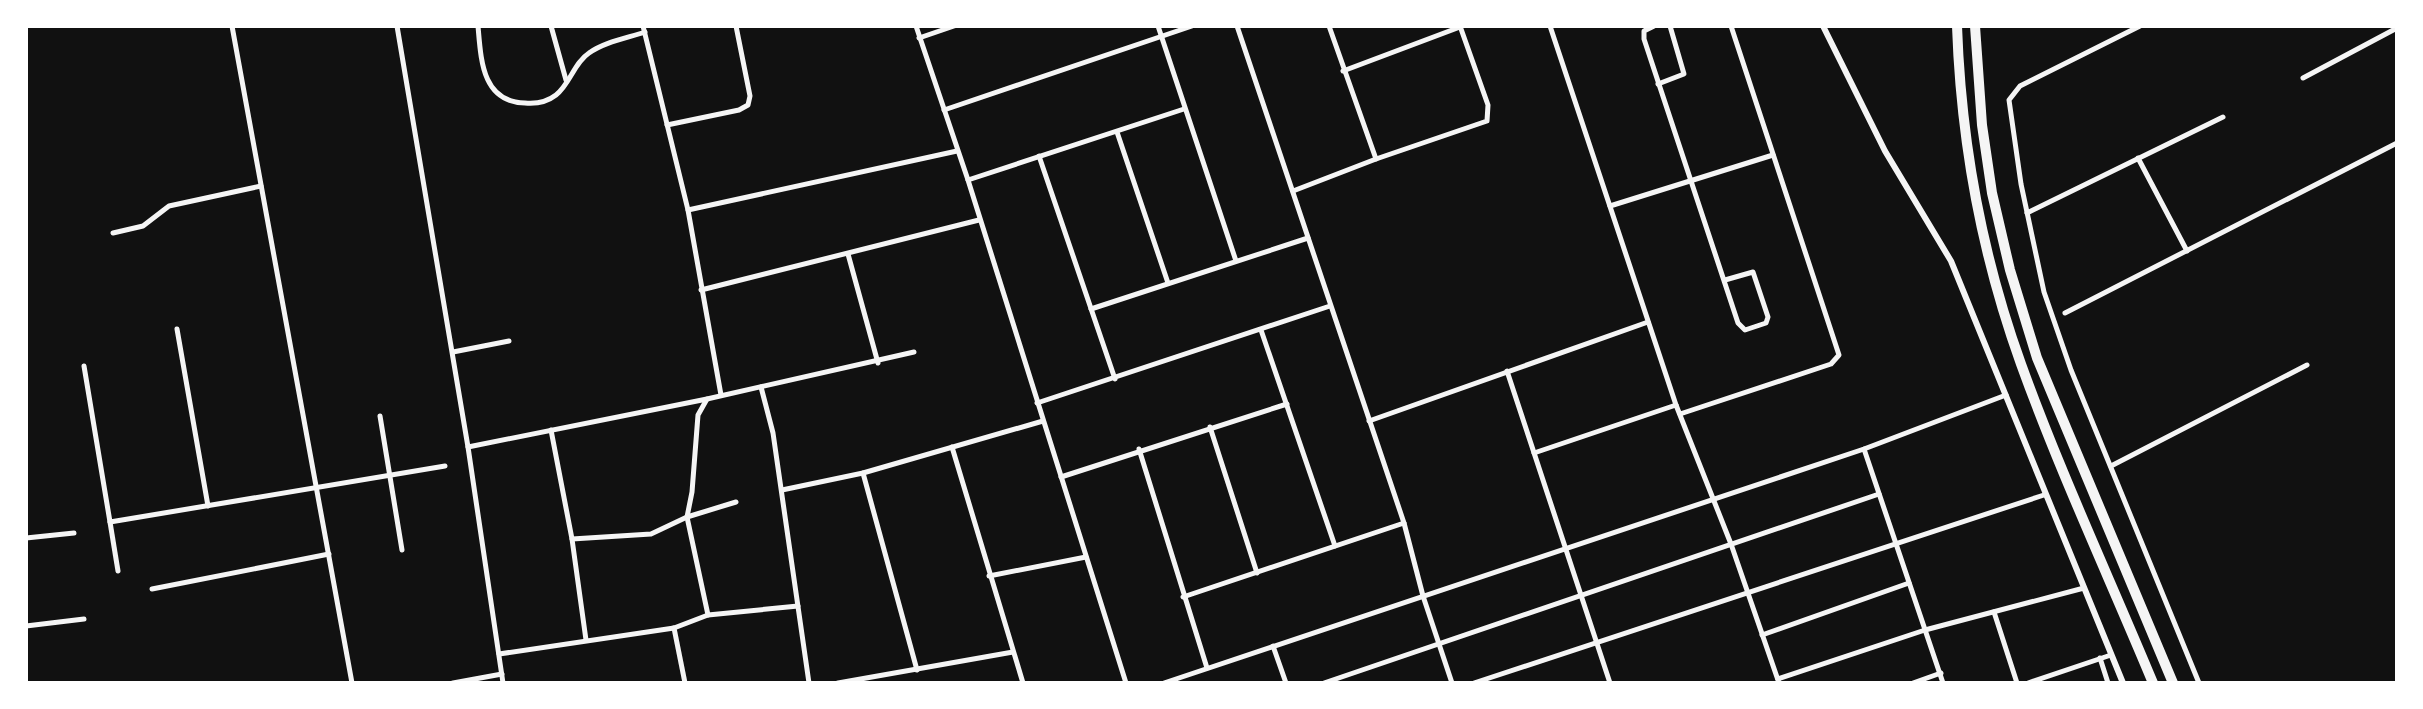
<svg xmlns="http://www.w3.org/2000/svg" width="2423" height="709" viewBox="0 0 2423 709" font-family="Inter,sans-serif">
	<rect width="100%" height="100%" fill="#111"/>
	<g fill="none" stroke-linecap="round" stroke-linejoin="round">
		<g stroke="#f5f5f5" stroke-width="5">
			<polyline points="232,26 352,683"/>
			<polyline points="397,26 468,447 503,683"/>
			<path d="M 478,26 C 481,60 482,102 525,103 C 536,104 547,102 556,95 C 570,84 574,63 589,53 C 604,42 627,38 645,32"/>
			<polyline points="551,26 566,80"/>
			<polyline points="643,26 688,210 721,395"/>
			<polyline points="916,26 968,180 1126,683"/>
			<polyline points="1158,26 1236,261"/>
			<polyline points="1237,26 1404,523 1423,596 1452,683"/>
			<polyline points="1329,26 1376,159"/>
			<polyline points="1550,26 1676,405 1731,544 1779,683"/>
			<polyline points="1654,26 1644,31 1644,39 1738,323 1745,330 1766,323 1768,317 1753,272 1725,280"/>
			<polyline points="2140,26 2020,86 2009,100 2021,184 2044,292 2071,370 2199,683"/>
			<polyline points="919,38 954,26"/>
			<polyline points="1343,71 1460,27"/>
			<polyline points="2303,78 2397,28"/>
			<polyline points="1658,84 1684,74 1670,26"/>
			<polyline points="944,110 1192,26"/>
			<polyline points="667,125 739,110 748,105 750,96 736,26"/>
			<polyline points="1117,132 1168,283"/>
			<polyline points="1039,156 1115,379"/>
			<polyline points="2138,158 2187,251"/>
			<polyline points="968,180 1184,109"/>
			<polyline points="1293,191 1376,159 1487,121 1488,105 1460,26"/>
			<polyline points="1610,206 1773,155"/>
			<polyline points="688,210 957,151"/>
			<polyline points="2027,213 2223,117"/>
			<polyline points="113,233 143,226 169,206 261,186"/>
			<polyline points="848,254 878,363"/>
			<polyline points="701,290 979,220"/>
			<polyline points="1091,309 1308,238"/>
			<polyline points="2065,313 2397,143"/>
			<polyline points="177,329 208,506"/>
			<polyline points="1261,330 1335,546"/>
			<polyline points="453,352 509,341"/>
			<polyline points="84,366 110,522 445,466"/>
			<polyline points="1507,371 1610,683"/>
			<polyline points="761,387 773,433 809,683"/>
			<polyline points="707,399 698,415 692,492 687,517 708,615"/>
			<polyline points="1037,403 1330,306"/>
			<polyline points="1680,414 1831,364 1839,355 1731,26"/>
			<polyline points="380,416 402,550"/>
			<polyline points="1369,421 1648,322"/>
			<polyline points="1210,427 1257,573"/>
			<polyline points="551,430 572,539 586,640"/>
			<polyline points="468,447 707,399 914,352"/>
			<polyline points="952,447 1023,683"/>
			<polyline points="1139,449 1207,668"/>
			<polyline points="1864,449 1943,683"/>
			<polyline points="1534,453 1676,405"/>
			<polyline points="2111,466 2307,365"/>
			<polyline points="863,473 917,670"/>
			<polyline points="1061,477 1287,404"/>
			<polyline points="782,490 863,473 1043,421"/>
			<polyline points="110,522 118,571"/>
			<polyline points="26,538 74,533"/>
			<polyline points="572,539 651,534 687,517 736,502"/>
			<polyline points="989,576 1086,557"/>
			<polyline points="152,589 329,554"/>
			<polyline points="1183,597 1404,523"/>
			<polyline points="1994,612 2017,683"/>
			<polyline points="26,626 84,619"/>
			<polyline points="674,628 685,683"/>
			<polyline points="1762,635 1909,583"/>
			<polyline points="1273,646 1286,683"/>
			<polyline points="499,654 674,628 708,615 798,606"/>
			<polyline points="2100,658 2108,683"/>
			<polyline points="1778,679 1925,630 2084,588"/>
			<polyline points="453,683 502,674"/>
			<polyline points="838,683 1013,652"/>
			<polyline points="1164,683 1864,449 2006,395"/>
			<polyline points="1324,683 1879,494"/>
			<polyline points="1474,683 2044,495"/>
			<polyline points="1913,683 1941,673"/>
			<polyline points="2028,683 2111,655"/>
		</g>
		<polyline stroke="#f5f5f5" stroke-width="6" points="1823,26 1885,151 1951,261 2123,683"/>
		<g stroke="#f5f5f5" stroke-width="10">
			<path d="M 1957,26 C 1961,141 1982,256 2021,364 C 2060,472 2109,577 2153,683"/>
			<polyline points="1975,26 1982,125 1992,193 2010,270 2037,358 2173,683"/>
		</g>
	</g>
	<rect width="2423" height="709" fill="none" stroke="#ffffff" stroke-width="56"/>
</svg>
